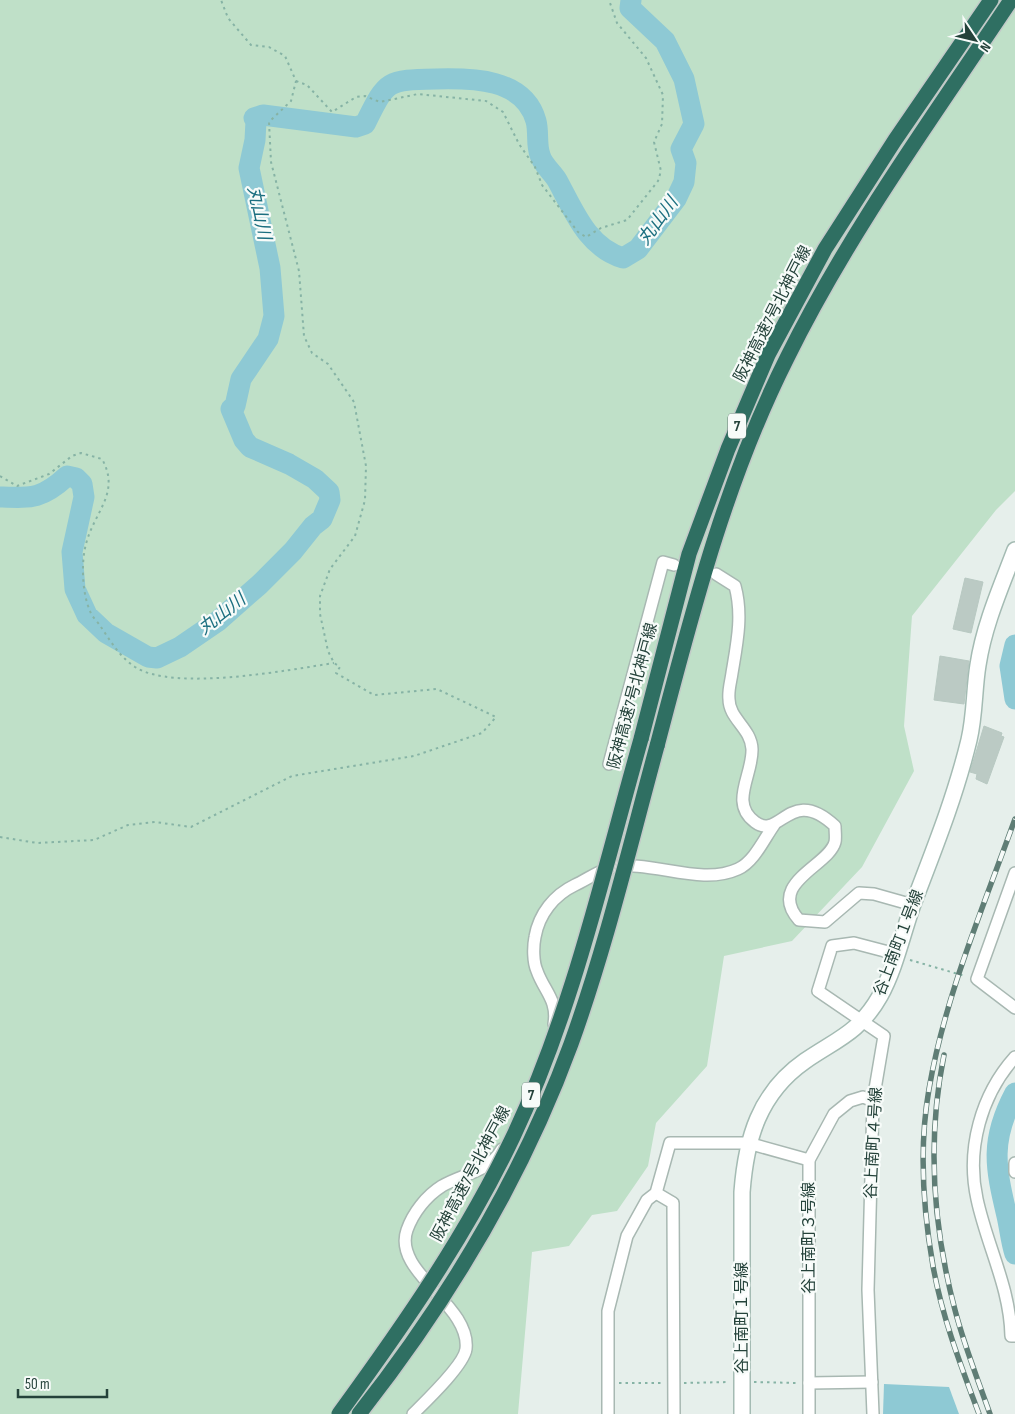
<svg xmlns="http://www.w3.org/2000/svg" width="1015" height="1414" viewBox="0 0 1015 1414" font-family="'Sofia Sans Condensed','Noto Sans JP',sans-serif">
	<rect width="100%" height="100%" fill="#e6efeb"/>
	<polygon fill="#bfe0c8" points="0,0 1015,0 1015,491 996,510 912,616 904,726 914,771 862,867 792,941 724,956 707,1066 656,1123 648,1166 617,1211 592,1215 569,1246 532,1252 518,1414 0,1414"/>
	<polygon fill="#8ec9d4" points="884,1384 949,1387 959,1414 883,1414"/>
	<g fill="none" stroke-linecap="round" stroke-linejoin="round">
		<g stroke="#8ec9d4" stroke-width="21">
			<path d="M 0,497 C 32,498 42,499 67,476 L 76,478 L 82,484 L 84,497 L 72,552 L 75,589 L 87,615 L 106,633 L 148,657 L 157,658 L 180,647 L 218,621 L 259,585 L 293,551 L 313,526 L 322,519 L 330,500 L 329,492 L 315,479 L 289,464 L 250,447 L 244,440 L 231,409 L 235,406 L 241,379 L 268,339 L 274,316 L 270,268 L 249,168 L 255,140 L 256,121 L 254,118 L 263,115 L 356,127 L 365,124 C 387,80 386,80 436,79 C 472,78 524,78 536,121 C 539,132 536,144 540,155 C 542,164 552,172 557,180 C 574,211 587,247 623,258 L 638,249 L 676,199 L 684,182 L 686,163 L 681,149 L 694,124 L 684,79 L 665,41 L 630,8 L 631,0"/>
			<polyline points="1015,645 1010,666 1015,699"/>
			<path d="M 1015,1093 C 990,1140 995,1166 1007,1216 C 1010,1229 1011,1242 1015,1254"/>
		</g>
	</g>
	<g fill="#bbcac4" stroke="#b8c9c2">
		<polygon points="965,578 983,582 971,633 953,629"/>
		<polygon points="940,656 969,661 964,704 934,700"/>
		<polygon points="984,726 1002,733 1001,736 1004,737 987,784 976,779 977,774 970,772"/>
	</g>
	<g fill="none" stroke-linecap="round" stroke-linejoin="round">
		<g stroke="#a8b8b2" stroke-width="14">
			<g id="street">
				<path d="M 716,574 L 735,586 C 743,615 737,643 732,673 C 731,681 728,690 729,699 C 729,719 751,728 752,749 C 753,775 729,803 755,822 C 780,841 790,784 835,826 C 835,831 836,838 835,842 C 829,866 766,883 799,920 L 825,922 L 859,893 L 874,894 L 913,905"/>
				<polyline points="609,764 663,562 674,565"/>
				<polyline points="1015,873 977,979 1015,1008"/>
				<path d="M 554,1024 C 558,1000 544,991 537,971 C 533,962 533,947 535,937 C 539,914 554,895 575,885 C 586,880 598,871 610,868 C 649,858 699,887 738,869 C 754,862 764,839 774,825"/>
				<path d="M 1015,1057 C 981,1095 966,1149 977,1199 C 987,1246 1010,1287 1011,1336 L 1015,1336"/>
				<polyline points="1015,1163 1015,1172"/>
				<polyline points="656,1193 673,1203 674,1414"/>
				<polyline points="809,1383 872,1382"/>
				<path d="M 413,1414 C 425,1402 464,1365 466,1349 C 471,1305 392,1272 407,1230 C 413,1213 426,1196 442,1186 C 464,1173 488,1173 502,1149"/>
				<polyline points="608,1414 608,1311 627,1236 647,1200 656,1193 670,1143 748,1143 809,1160"/>
				<polyline points="809,1414 809,1160 834,1114 850,1101 863,1097 873,1101"/>
				<polyline points="873,1414 868,1290 873,1101 884,1036 818,991 832,946 854,943 896,954"/>
			</g>
		</g>
		<g stroke="#a4bbb3" stroke-width="18">
			<path id="secondary" d="M 742,1414 L 742,1192 C 746,1139 759,1093 805,1061 C 837,1039 859,1033 880,996 C 895,969 902,936 912,907 C 933,852 955,798 969,740 C 975,715 974,689 978,665 C 984,625 1001,587 1015,550"/>
		</g>
		<g stroke="#c2cac8" stroke-width="18">
			<g id="highway">
				<polyline points="641,739 689,554 728,449 768,355 825,249 895,140 991,0"/>
				<path d="M 657,746 C 692,613 725,481 787,358 C 849,232 933,117 1011,0"/>
			</g>
		</g>
		<g stroke="#86b3a5" stroke-width="2" stroke-dasharray="2.5 4" stroke-linecap="butt">
			<polyline points="296,81 307,85 332,112 356,97 365,96 380,102 418,94 486,101 503,112 519,144 535,167 542,185 578,232 586,237 601,228 627,220 658,181 661,171 654,142 662,124 663,95 646,58 617,23 609,0"/>
			<path d="M 0,476 L 17,486 L 49,474 L 72,456 L 81,453 L 102,459 C 121,493 94,512 86,544 C 81,562 82,593 90,611 C 92,617 98,622 101,627 C 111,642 120,657 135,667 C 175,692 288,670 334,663"/>
			<polyline points="0,837 37,843 94,840 128,825 155,822 191,827 292,776 414,756 482,733 496,717 437,689 374,695 336,673 340,667 334,663 328,651 320,614 320,596 330,569 355,536 365,500 366,466 354,402 328,364 312,353 304,336 299,271 271,162 269,122 291,101 296,81 285,56 269,47 251,45 228,18 221,0"/>
			<polyline points="910,960 965,976"/>
			<polyline points="754,1382 797,1383"/>
			<polyline points="619,1383 662,1383"/>
			<polyline points="684,1383 729,1382"/>
		</g>
		<use href="#street" stroke="#fff" stroke-width="11"/>
		<use href="#secondary" stroke="#fff" stroke-width="15"/>
		<use href="#highway" stroke="#2f6f62" stroke-width="15"/>
		<g stroke="#5f7d75" stroke-width="5.5">
			<g id="rail">
				<path d="M 944,1055 C 927,1139 933,1227 955,1310 C 964,1345 978,1380 990,1414"/>
				<path d="M 979,1414 C 961,1366 942,1317 933,1266 C 923,1209 919,1146 929,1089 C 945,996 983,908 1015,819"/>
			</g>
		</g>
		<use href="#rail" stroke="#f7fbf9" stroke-width="4" stroke-dasharray="11" stroke-linecap="butt"/>
		<g stroke="#c2cac8" stroke-width="18" stroke-linecap="butt">
			<g id="highway-bridge">
				<path d="M 339,1414 C 403,1326 466,1236 513,1137 C 573,1010 603,873 641,739"/>
				<path d="M 359,1414 C 447,1302 522,1178 571,1044 C 606,947 630,845 657,746"/>
			</g>
		</g>
		<use href="#highway-bridge" stroke="#2f6f62" stroke-width="15"/>
	</g>
	<g text-anchor="middle" dominant-baseline="central" stroke-width="4.5" stroke-linejoin="round" paint-order="stroke">
		<g fill="#f7fbf9" stroke="#637a73" stroke-width="1">
			<rect x="728" y="413.5" width="18" height="25" rx="4"/>
			<rect x="522" y="1082.5" width="18" height="25" rx="4"/>
		</g>
		<g font-size="15" font-weight="bold" fill="#24423a">
			<text x="737" y="426">7</text>
			<text x="531" y="1095">7</text>
		</g>
		<g font-size="16" fill="#24423a" stroke="#f7fbf9">
			<text transform="translate(773 314) rotate(-63)">阪神高速7号北神戸線</text>
			<text transform="translate(633 696) rotate(-75)">阪神高速7号北神戸線</text>
			<text transform="translate(899 943) rotate(-69)">谷上南町１号線</text>
			<text transform="translate(874 1143) rotate(-87)">谷上南町４号線</text>
			<text transform="translate(471 1174) rotate(-62)">阪神高速7号北神戸線</text>
			<text transform="translate(809 1238) rotate(-90)">谷上南町３号線</text>
			<text transform="translate(742 1318) rotate(-90)">谷上南町１号線</text>
		</g>
		<g font-size="18" font-style="italic" fill="#1c6f80" stroke="#f7fbf9">
			<text transform="translate(259 213) rotate(78)">丸山川</text>
			<text transform="translate(658 221) rotate(-54)">丸山川</text>
			<text transform="translate(222 614) rotate(-38)">丸山川</text>
		</g>
	</g>
	<g transform="translate(975 40) rotate(125)" stroke="#f7fbf9" stroke-width="4" paint-order="stroke">
	<path d="M0-4L9 19L0 12L-9 19Z" fill="#24423a"/>
	<text y="-8" font-size="14" font-weight="bold" text-anchor="middle" fill="#24423a">N</text>
	</g>
	<path d="M18 1389v8h89v-8" fill="none" stroke="#24423a" stroke-width="2.5"/>
	<text x="25" y="1389" font-size="15" fill="#24423a" stroke="#f7fbf9" stroke-width="4" paint-order="stroke">50 m</text>
</svg>
